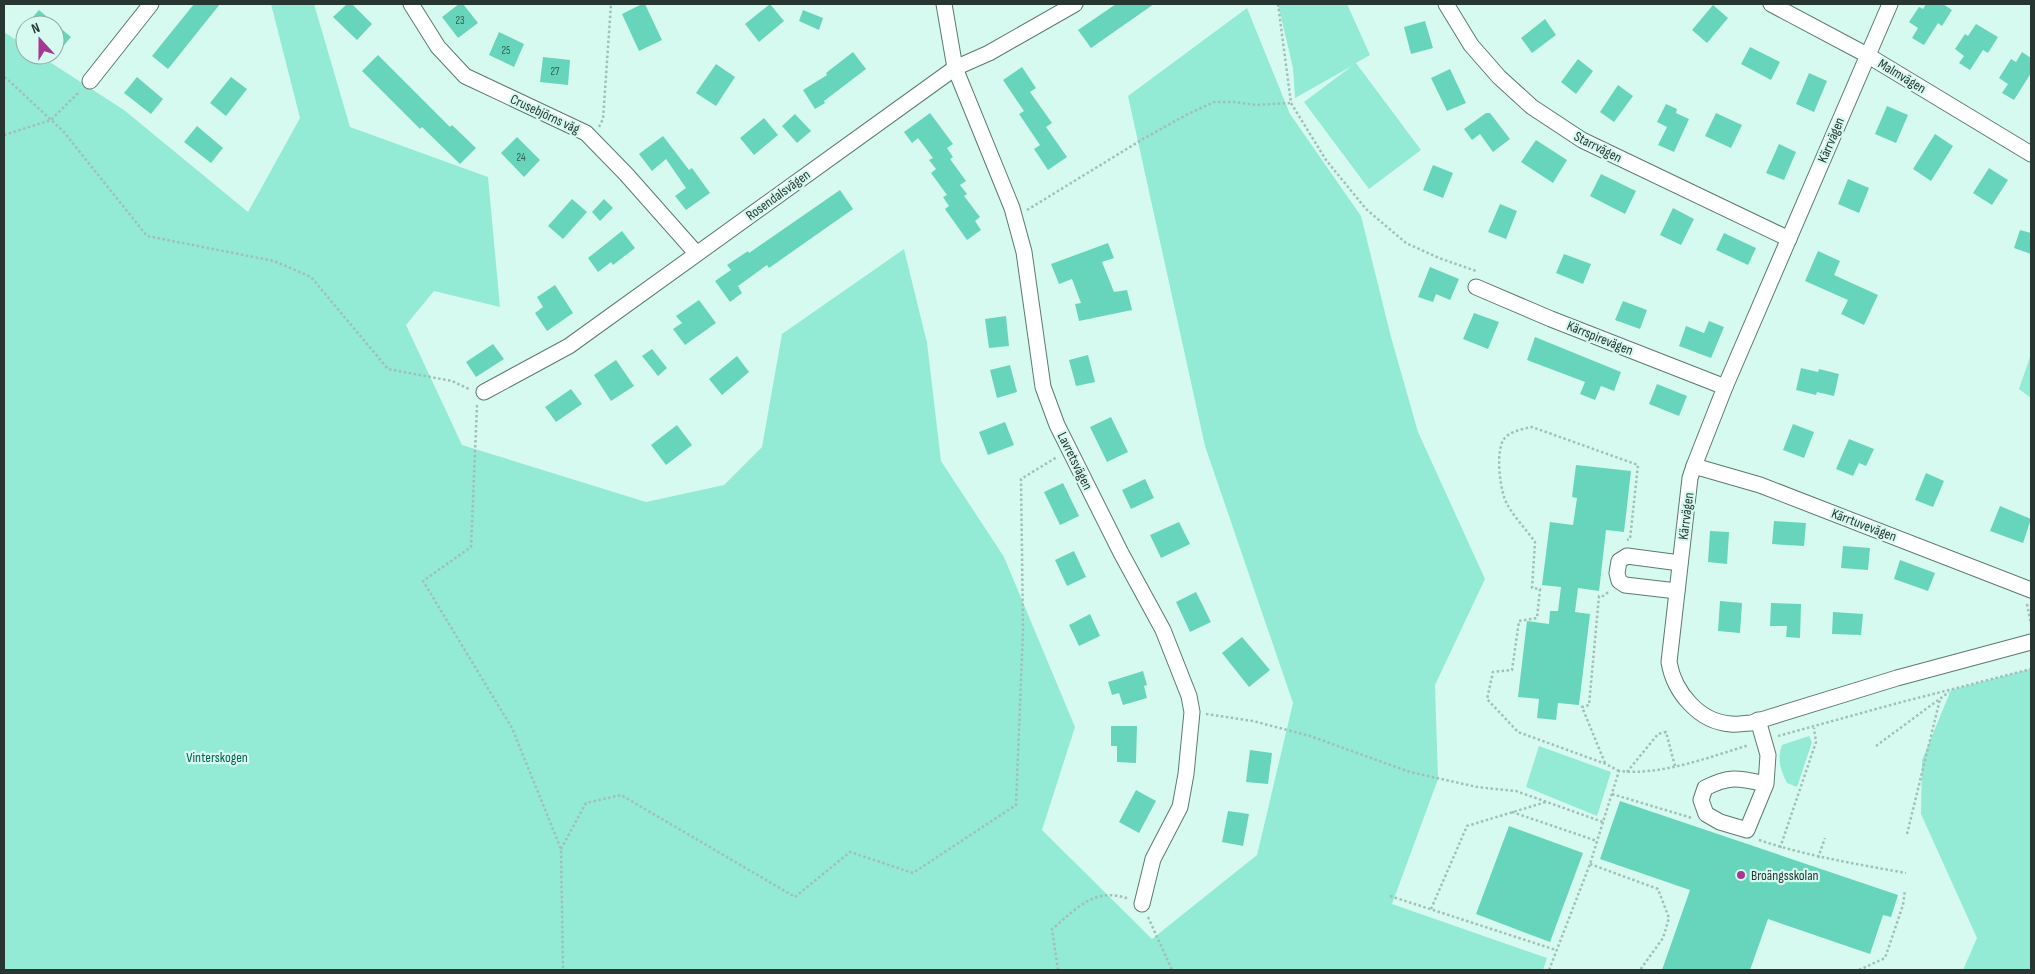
<svg xmlns="http://www.w3.org/2000/svg" width="2035" height="974" viewBox="0 0 2035 974" font-family="'Sofia Sans Condensed',sans-serif">
	<rect width="100%" height="100%" fill="#d7faf0"/>
	<g fill="#93ebd5">
		<polygon points="271,4 314,4 350,127 488,177 500,307 434,291 406,325 462,445 646,502 724,485 762,447 782,334 904,249 927,343 941,461 1004,557 1075,727 1042,830 1152,939 1257,855 1293,703 1205,446 1128,96 1247,8 1290,114 1361,216 1391,337 1418,432 1485,579 1435,685 1438,779 1392,904 1547,958 1543,970 4,970 4,32 25,46 25,55 39,55 124,110 248,212 300,118"/>
		<polygon points="1278,4 1347,4 1370,55 1356,63 1421,150 1369,189 1304,102 1352,66 1295,98 1293,68"/>
		<polygon points="2031,354 2031,398 2019,389"/>
		<polygon points="2031,669 2031,970 1963,970 1977,938 1921,814 1922,760 1951,690"/>
		<path d="M 1809,736 L 1812,742 L 1797,787 L 1787,783 C 1780,769 1777,759 1782,745 Z"/>
		<polygon points="1539,746 1611,772 1597,816 1526,787"/>
	</g>
	<g fill="#67d5bb">
		<polygon points="194,4 220,4 168,69 152,56"/>
		<polygon points="347,4 352,4 372,24 357,40 333,17"/>
		<polygon points="459,4 463,4 478,23 458,38 442,17"/>
		<polygon points="642,4 645,4 662,40 639,51 622,14"/>
		<polygon points="770,4 784,21 759,42 745,24"/>
		<polygon points="1116,4 1154,4 1091,48 1078,30"/>
		<polygon points="1926,4 1943,4 1952,10 1942,26 1938,23 1924,45 1912,38 1918,28 1909,22 1919,7 1923,9"/>
		<polygon points="1713,5 1728,18 1707,43 1692,30"/>
		<polygon points="39,10 71,37 55,56 55,25 26,25"/>
		<polygon points="803,10 823,18 819,30 799,21"/>
		<polygon points="1545,19 1556,35 1532,53 1521,38"/>
		<polygon points="1425,21 1433,48 1411,54 1404,27"/>
		<polygon points="1976,24 1998,37 1988,53 1983,50 1970,70 1959,63 1964,56 1955,49 1965,34 1968,36"/>
		<polygon points="499,32 524,44 514,67 489,55"/>
		<polygon points="1750,47 1780,62 1771,80 1741,64"/>
		<polygon points="853,52 866,69 824,101 825,103 815,109 803,90 827,75 826,73"/>
		<polygon points="2022,52 2031,58 2031,73 2014,100 2002,93 2008,84 1999,78 2011,59 2016,62"/>
		<polygon points="378,55 450,127 452,125 476,148 460,164 422,127 420,129 362,71"/>
		<polygon points="543,57 570,60 568,85 540,82"/>
		<polygon points="1578,59 1593,71 1576,94 1561,82"/>
		<polygon points="716,64 735,77 716,106 696,93"/>
		<polygon points="1022,67 1036,88 1030,92 1052,123 1046,127 1067,157 1048,170 1034,149 1040,145 1019,114 1024,111 1003,80"/>
		<polygon points="1450,69 1466,103 1447,111 1431,78"/>
		<polygon points="1809,73 1827,81 1814,112 1796,104"/>
		<polygon points="137,77 163,99 151,114 124,93"/>
		<polygon points="231,77 247,89 226,116 210,103"/>
		<polygon points="1618,85 1633,96 1614,122 1600,112"/>
		<polygon points="1666,104 1677,109 1676,113 1689,119 1674,152 1658,145 1667,127 1657,122"/>
		<polygon points="1887,106 1908,115 1896,143 1875,134"/>
		<polygon points="930,113 953,144 947,148 953,157 950,159 966,181 960,185 967,194 964,196 980,217 975,221 981,230 967,240 945,209 949,206 943,197 947,195 931,173 936,169 929,160 933,158 918,138 912,143 904,132"/>
		<polygon points="1486,113 1490,113 1510,139 1493,152 1480,134 1472,140 1464,129"/>
		<polygon points="1716,113 1742,125 1731,148 1705,136"/>
		<polygon points="795,114 811,131 797,143 782,126"/>
		<polygon points="764,118 778,135 754,155 740,138"/>
		<polygon points="197,126 223,148 211,163 184,142"/>
		<polygon points="1935,134 1953,146 1931,181 1913,169"/>
		<polygon points="663,136 689,170 692,168 710,193 686,210 675,196 686,188 666,159 652,171 639,154"/>
		<polygon points="517,137 540,160 524,177 501,153"/>
		<polygon points="1536,140 1567,160 1553,183 1521,162"/>
		<polygon points="1779,144 1796,152 1784,180 1766,173"/>
		<polygon points="1433,165 1453,173 1443,198 1423,190"/>
		<polygon points="1989,168 2008,180 1992,205 1973,193"/>
		<polygon points="1601,174 1636,191 1625,214 1590,196"/>
		<polygon points="1848,179 1869,188 1859,213 1838,204"/>
		<polygon points="840,190 853,209 769,268 767,265 738,286 742,293 730,302 715,281 731,270 727,265 748,251 749,253"/>
		<polygon points="572,199 587,212 563,239 548,226"/>
		<polygon points="604,199 613,208 600,221 592,212"/>
		<polygon points="1500,204 1517,211 1506,239 1488,232"/>
		<polygon points="1673,208 1694,219 1681,245 1660,235"/>
		<polygon points="2020,230 2031,233 2031,254 2014,248"/>
		<polygon points="622,231 635,248 613,265 611,262 598,272 588,258"/>
		<polygon points="1724,233 1756,248 1748,265 1716,250"/>
		<polygon points="1108,243 1114,258 1102,262 1114,292 1127,290 1132,310 1079,321 1075,304 1081,303 1072,279 1059,284 1051,264"/>
		<polygon points="1818,251 1840,261 1834,275 1878,295 1864,325 1841,314 1848,300 1805,281"/>
		<polygon points="1564,254 1591,264 1583,284 1556,273"/>
		<polygon points="1430,267 1459,279 1450,300 1436,294 1433,302 1418,297"/>
		<polygon points="555,285 573,313 547,331 535,313 543,307 537,297"/>
		<polygon points="699,300 716,323 685,345 673,329 682,323 676,316"/>
		<polygon points="1623,301 1647,310 1640,329 1615,320"/>
		<polygon points="1474,313 1499,322 1488,349 1463,339"/>
		<polygon points="1006,316 1009,346 989,348 985,319"/>
		<polygon points="1709,321 1724,327 1711,358 1679,346 1686,326 1704,333"/>
		<polygon points="1535,337 1621,372 1614,391 1601,386 1595,400 1580,394 1585,382 1527,360"/>
		<polygon points="493,344 504,359 476,377 466,362"/>
		<polygon points="652,349 667,368 658,376 642,356"/>
		<polygon points="1088,355 1095,382 1076,386 1069,360"/>
		<polygon points="737,356 749,372 722,395 709,379"/>
		<polygon points="616,360 634,386 611,401 594,375"/>
		<polygon points="1010,365 1017,392 997,398 990,370"/>
		<polygon points="1801,368 1818,372 1819,369 1839,374 1834,396 1817,392 1816,395 1796,390"/>
		<polygon points="1657,384 1687,396 1679,416 1649,404"/>
		<polygon points="571,389 582,404 556,422 545,407"/>
		<polygon points="1111,417 1128,452 1107,462 1090,427"/>
		<polygon points="1005,422 1014,445 988,455 979,432"/>
		<polygon points="1793,424 1814,432 1804,458 1783,450"/>
		<polygon points="677,425 692,445 666,465 651,445"/>
		<polygon points="1849,439 1874,449 1866,466 1859,463 1853,476 1836,469"/>
		<polygon points="1576,465 1631,471 1624,532 1606,530 1599,591 1578,588 1575,612 1590,614 1579,705 1558,703 1556,720 1537,718 1539,699 1518,697 1527,621 1549,624 1550,611 1558,611 1561,587 1542,585 1550,522 1573,525 1577,498 1572,497"/>
		<polygon points="1926,473 1944,481 1933,507 1915,500"/>
		<polygon points="1145,479 1154,498 1131,509 1122,490"/>
		<polygon points="1063,483 1079,516 1060,525 1044,492"/>
		<polygon points="2000,506 2031,519 2023,543 1990,531"/>
		<polygon points="1774,521 1806,523 1804,546 1772,544"/>
		<polygon points="1179,522 1190,544 1161,558 1150,535"/>
		<polygon points="1710,531 1729,532 1727,564 1708,562"/>
		<polygon points="1843,546 1870,548 1868,570 1841,568"/>
		<polygon points="1074,551 1086,577 1067,586 1055,560"/>
		<polygon points="1900,560 1935,573 1928,591 1894,579"/>
		<polygon points="1196,592 1211,622 1190,632 1176,602"/>
		<polygon points="1720,601 1742,603 1740,633 1718,631"/>
		<polygon points="1771,603 1801,604 1800,638 1786,637 1787,626 1770,626"/>
		<polygon points="1833,612 1863,614 1861,635 1832,634"/>
		<polygon points="1090,614 1100,636 1079,646 1069,625"/>
		<polygon points="1242,637 1270,670 1249,687 1222,653"/>
		<polygon points="1143,671 1147,685 1144,686 1147,698 1123,705 1119,693 1112,695 1108,682"/>
		<polygon points="1111,726 1137,726 1136,763 1117,762 1117,746 1111,746"/>
		<polygon points="1250,750 1272,753 1268,784 1246,782"/>
		<polygon points="1136,790 1156,801 1139,833 1119,822"/>
		<polygon points="1620,801 1898,895 1891,917 1883,915 1870,954 1768,919 1750,970 1662,970 1690,890 1600,859"/>
		<polygon points="1228,811 1249,814 1243,846 1222,842"/>
		<polygon points="1509,826 1583,853 1550,942 1476,914"/>
	</g>
	<g fill="none" stroke-linecap="round" stroke-linejoin="round">
		<g stroke="#5b7a71" stroke-width="17">
			<g id="minor">
				<polyline points="411,4 438,47 465,76 586,133 626,174 696,253"/>
				<polyline points="944,4 955,68 1012,208 1024,252 1043,387 1057,425 1121,553 1163,630 1189,696 1192,712 1186,774 1180,807 1153,859 1142,904"/>
				<polyline points="1446,4 1471,45 1499,77 1532,107 1582,140 1789,239"/>
				<polyline points="1771,4 1867,55 2031,154"/>
				<path d="M 1890,4 L 1725,387 L 1694,466 L 1690,478 L 1669,662 C 1674,692 1699,722 1731,724 C 1737,725 1744,723 1751,723 L 1897,678 L 2031,642"/>
				<polyline points="90,81 151,4"/>
				<polyline points="1476,287 1551,319 1725,387"/>
				<polyline points="484,392 569,346 955,68 989,53 1075,4"/>
				<polyline points="1694,466 1760,485 2031,590"/>
				<polyline points="1677,591 1625,585 1619,581 1617,573 1619,561 1627,556 1680,563"/>
				<path d="M 1758,720 L 1768,755 L 1766,784 C 1739,778 1730,775 1705,788 L 1701,800 L 1706,814 L 1720,822 L 1747,830 L 1766,784"/>
			</g>
		</g>
		<g stroke="#a2bfb7" stroke-width="2.5" stroke-dasharray="2.5 2.5" stroke-linecap="butt">
			<polyline points="1278,4 1291,103 1326,160 1366,209 1406,243 1439,258 1476,271"/>
			<polyline points="4,78 6,78 63,131 147,236 274,261 311,277 388,369 452,381 469,389"/>
			<polyline points="599,127 603,119 611,4"/>
			<polyline points="4,135 51,120 80,91"/>
			<polyline points="1027,210 1143,139 1186,115 1214,102 1234,102 1256,105 1291,103"/>
			<polyline points="477,405 471,547 423,581 512,728 561,849 563,970"/>
			<polyline points="2027,604 2031,624"/>
			<path d="M 1206,714 L 1253,721 L 1310,736 L 1410,772 L 1477,787 L 1516,791 L 1603,822 L 1619,771 C 1660,776 1710,757 1749,745"/>
			<polyline points="1778,736 1898,703 2031,669"/>
			<polyline points="1876,746 1949,692"/>
			<polyline points="1605,763 1582,707 1589,705 1599,596 1603,596 1610,591"/>
			<path d="M 1619,771 L 1606,764 L 1518,732 L 1487,699 L 1493,672 L 1512,670 L 1519,621 L 1537,618 L 1540,589 L 1532,588 L 1535,542 C 1526,529 1514,517 1507,504 C 1500,492 1495,451 1504,439 C 1510,431 1523,429 1532,427 L 1638,465 L 1630,539 L 1627,540"/>
			<polyline points="1627,772 1658,734 1666,732 1675,766"/>
			<polyline points="1612,794 1692,818"/>
			<polyline points="1512,812 1597,841"/>
			<polyline points="1907,834 1940,699"/>
			<path d="M 1759,840 C 1807,856 1856,864 1906,873"/>
			<polyline points="1780,848 1816,742 1814,728"/>
			<polyline points="561,849 586,803 621,795 795,897 850,852 913,873 1016,805 1023,630 1021,479 1057,457"/>
			<polyline points="1818,858 1825,838"/>
			<polyline points="1590,864 1658,889 1669,918 1663,938 1640,970"/>
			<polyline points="1390,896 1556,950"/>
			<polyline points="1431,909 1467,826 1546,802"/>
			<polyline points="1148,917 1172,970"/>
			<path d="M 1058,970 L 1052,929 C 1077,909 1094,886 1129,899"/>
			<polyline points="1549,970 1590,864 1603,822"/>
			<polyline points="1859,970 1885,958 1903,905 1905,890"/>
		</g>
		<use href="#minor" stroke="#fff" stroke-width="15"/>
	</g>
	<circle fill="#a63795" stroke="#d7faf0" stroke-width="2" cx="1741" cy="875" r="5"/>
	<g text-anchor="middle" dominant-baseline="central" stroke-width="4.5" stroke-linejoin="round" paint-order="stroke">
		<g font-size="11" fill="#385e54">
			<text x="460" y="20">23</text>
			<text x="506" y="50">25</text>
			<text x="555" y="71">27</text>
			<text x="521" y="157">24</text>
		</g>
		<g font-size="14" fill="#283632" stroke="#d7faf0">
			<text transform="translate(1902 76) rotate(31)">Malmvägen</text>
			<text transform="translate(545 114) rotate(25)">Crusebjörns väg</text>
			<text transform="translate(1831 140) rotate(-67)">Kärrvägen</text>
			<text transform="translate(1598 147) rotate(27)">Starrvägen</text>
			<text transform="translate(778 195) rotate(-36)">Rosendalsvägen</text>
			<text transform="translate(1600 338) rotate(22)">Kärrspirevägen</text>
			<text transform="translate(1075 461) rotate(64)">Lavretsvägen</text>
			<text transform="translate(1686 516) rotate(-83)">Kärrvägen</text>
			<text transform="translate(1864 525) rotate(21)">Kärrtuvevägen</text>
		</g>
		<g font-size="14" fill="#006251" stroke="#d7faf0">
			<text x="217" y="757">Vinterskogen</text>
		</g>
		<g font-size="14" fill="#283632" stroke="#d7faf0" text-anchor="start">
			<text x="1751" y="875">Broängsskolan</text>
		</g>
	</g>
	<rect width="2035" height="974" fill="none" stroke="#283632" stroke-width="10"/>
	<g transform="translate(40 40) rotate(339)"><circle r="24" fill="#d7faf0" stroke="#91aca4"/>
	<path d="M0-4L9 19L0 12L-9 19Z" fill="#a63795"/>
	<text y="-8" font-size="14" font-weight="bold" text-anchor="middle" fill="#283632">N</text>
	</g>
</svg>
